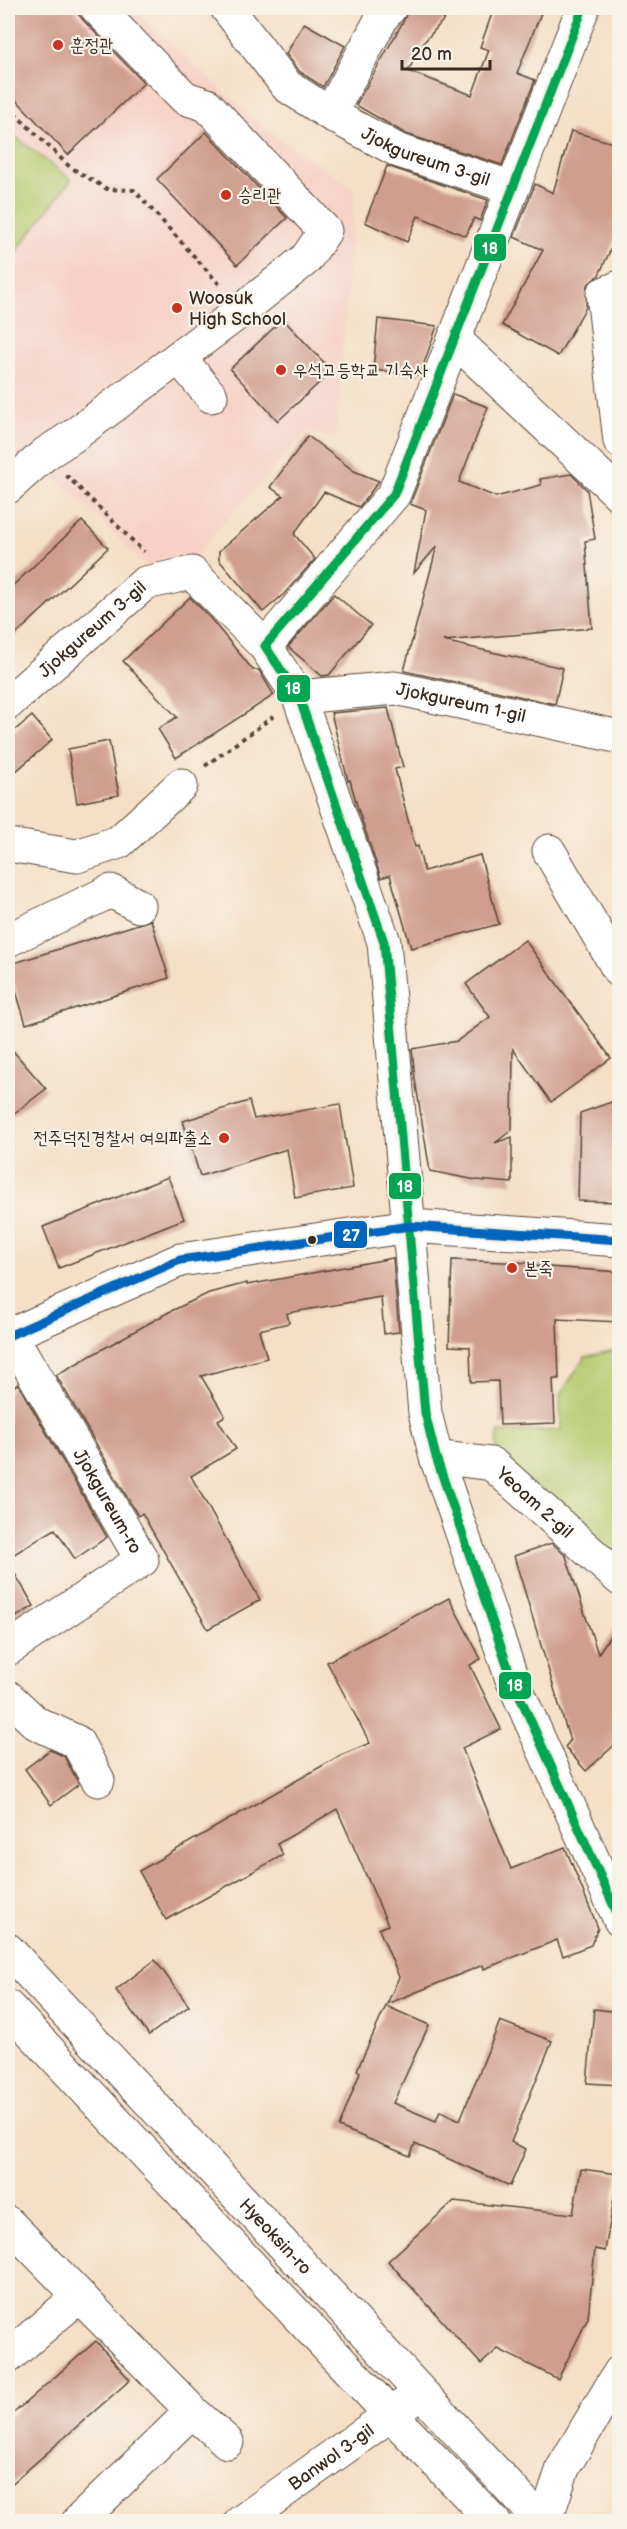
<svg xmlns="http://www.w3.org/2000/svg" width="627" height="2529" viewBox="0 0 627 2529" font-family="'Balsamiq Sans','Poor Story',sans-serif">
	<rect width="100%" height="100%" fill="#f7f3e8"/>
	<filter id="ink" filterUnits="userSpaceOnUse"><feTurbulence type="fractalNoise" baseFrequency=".0167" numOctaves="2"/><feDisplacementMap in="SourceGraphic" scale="12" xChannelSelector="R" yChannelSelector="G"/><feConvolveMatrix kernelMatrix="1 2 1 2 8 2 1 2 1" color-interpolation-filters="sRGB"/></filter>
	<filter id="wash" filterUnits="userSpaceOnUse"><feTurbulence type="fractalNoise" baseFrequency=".008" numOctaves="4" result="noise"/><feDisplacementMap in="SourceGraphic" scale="24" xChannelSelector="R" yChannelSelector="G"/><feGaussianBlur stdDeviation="1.35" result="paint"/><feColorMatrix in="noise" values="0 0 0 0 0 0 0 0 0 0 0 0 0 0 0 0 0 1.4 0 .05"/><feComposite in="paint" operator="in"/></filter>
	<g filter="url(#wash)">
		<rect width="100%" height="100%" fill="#f5dfc6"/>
		<polygon fill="#f7d1c6" points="8,8 131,8 270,133 355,190 337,426 333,439 308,430 192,559 148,567 47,469 8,509"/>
		<g fill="#b5ca6e" stroke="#787a46" stroke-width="1.5">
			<polygon points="8,131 71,180 8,262"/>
			<polygon points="619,1349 619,1571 496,1460 496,1442 499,1432 561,1430 560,1395 585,1357"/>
		</g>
		<g id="blocks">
			<g fill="#cf9e8e">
				<polygon points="8,8 73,8 84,21 144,83 68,155 8,91"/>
				<polygon points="408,8 454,8 425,41 408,71 472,95 489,50 480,47 494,8 543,8 517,73 535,80 502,165 406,134 356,105 404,20"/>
				<polygon points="304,23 345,46 323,87 300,72 286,54"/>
				<polygon points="571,131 620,145 619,231 599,275 587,285 586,307 558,356 502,325 543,250 514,237 535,184 553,193"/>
				<polygon points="206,132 287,218 237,265 157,179"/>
				<polygon points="387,166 488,200 480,221 474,218 466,236 418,216 407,242 365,222"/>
				<polygon points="283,319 332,371 278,421 230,369"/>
				<polygon points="378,319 437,326 420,375 373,370"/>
				<polygon points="453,394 488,407 459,482 496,497 541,485 540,479 571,474 587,490 595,539 585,541 592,628 443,641 563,668 555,704 404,671 437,546 414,573 426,510 410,504"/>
				<polygon points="308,436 354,471 379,481 359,507 324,492 294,534 315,559 284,594 263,612 219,560 219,551 283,496 270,487"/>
				<polygon points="82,521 108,548 8,642 8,590"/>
				<polygon points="334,594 371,625 329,675 322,676 288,647"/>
				<polygon points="190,597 210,618 253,670 259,670 274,695 176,758 158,729 177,717 123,661"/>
				<polygon points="388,708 403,767 395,769 415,847 418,846 424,871 480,855 499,924 411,948 390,875 381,878 358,809 350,780 348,781 331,713"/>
				<polygon points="32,716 52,740 8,778 8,736"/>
				<polygon points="109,741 119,795 77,803 68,749"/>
				<polygon points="151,920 169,978 26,1024 8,965"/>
				<polygon points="525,940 611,1058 551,1102 513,1049 512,1130 495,1143 512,1137 512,1183 476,1180 430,1171 415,1079 412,1049 457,1041 490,1017 466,984"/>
				<polygon points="8,1045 46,1089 8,1118"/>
				<polygon points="620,1099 620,1202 578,1201 580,1113"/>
				<polygon points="249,1101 254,1119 340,1104 353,1188 295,1198 287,1149 200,1176 183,1121"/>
				<polygon points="168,1177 184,1219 59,1268 43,1227"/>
				<polygon points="393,1258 399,1332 384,1334 381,1297 287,1313 289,1323 259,1330 267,1358 201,1376 225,1416 218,1420 236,1449 191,1476 260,1600 208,1629 142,1513 138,1516 56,1375 169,1312 209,1293 247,1283 247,1285"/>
				<polygon points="452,1260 534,1263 534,1266 620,1272 620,1322 557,1319 559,1379 553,1379 555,1423 500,1425 498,1381 471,1382 470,1347 449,1346"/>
				<polygon points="18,1384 107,1537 75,1559 55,1529 8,1558 8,1391"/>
				<polygon points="552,1543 566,1556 598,1654 620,1621 620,1740 586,1771 565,1747 570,1741 514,1556"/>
				<polygon points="8,1562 34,1606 8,1622"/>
				<polygon points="449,1598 481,1659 470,1665 501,1729 462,1748 511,1869 565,1847 598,1928 591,1945 563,1956 557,1940 484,1969 483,1965 387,2004 399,1977 379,1929 388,1925 337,1809 277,1844 283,1855 166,1920 139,1871 341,1755 370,1743 327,1662"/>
				<polygon points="50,1750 64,1756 79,1784 51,1805 25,1769"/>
				<polygon points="155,1960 189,2006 149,2035 116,1990"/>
				<polygon points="386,2006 429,2025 393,2103 436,2121 440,2111 460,2120 500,2021 552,2041 511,2142 526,2149 510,2186 415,2144 410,2156 339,2127 360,2072 357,2070"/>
				<polygon points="594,2009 620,2012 620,2085 587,2083"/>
				<polygon points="581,2169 618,2174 605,2251 595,2249 588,2318 558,2379 498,2349 481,2364 388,2261 454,2201 573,2214"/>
				<polygon points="96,2341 130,2380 8,2487 8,2418"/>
			</g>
		</g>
	</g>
	<g filter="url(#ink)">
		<use href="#blocks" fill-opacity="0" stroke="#574537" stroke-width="1.5"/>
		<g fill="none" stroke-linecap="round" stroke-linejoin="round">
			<g stroke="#574537" stroke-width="35">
				<g id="minor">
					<path id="s1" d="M 227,8 L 287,86 L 330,114 L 399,151 L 513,188"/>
					<polyline points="583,8 394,494 265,646 299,697 384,942 425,1413 436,1457 512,1679 620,1920"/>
					<polyline points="330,114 383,16 390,8"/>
					<polyline points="620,287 603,294 620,441"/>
					<polyline points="454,339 620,495"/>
					<polyline points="179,357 211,396"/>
					<polyline points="8,487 45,454 73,436 242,310 306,259 325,231 207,105 185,98 97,8"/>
					<path id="s2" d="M 299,697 L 395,688 L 620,737"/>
					<path id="s3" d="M 8,703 L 145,583 L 192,573 L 265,646"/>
					<polyline points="8,845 77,856 119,842 181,785"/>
					<polyline points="549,851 620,972"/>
					<polyline points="8,940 111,891 139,906"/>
					<path id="s4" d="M 8,1330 L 142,1560 L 8,1649"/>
					<polyline points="8,1336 180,1260 410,1226 620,1240"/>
					<path id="s5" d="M 436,1457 L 492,1464 L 620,1579"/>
					<polyline points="8,1697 36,1723 77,1742 98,1780"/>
					<path id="s6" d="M 8,1950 L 542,2522"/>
					<polyline points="8,2007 390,2414 494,2522"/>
					<polyline points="8,2223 192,2411 227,2442"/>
					<polyline points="8,2357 79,2296"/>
					<polyline points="78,2522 192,2411"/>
					<path id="s7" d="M 241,2522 L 408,2402"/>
					<polyline points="545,2522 563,2468 620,2372"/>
				</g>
			</g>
			<g stroke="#574537" stroke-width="4" stroke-dasharray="4.5 4.5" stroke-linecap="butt">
				<polyline points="8,107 70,167 107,189 134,190 222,287"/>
				<polyline points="66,475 144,552"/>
				<polyline points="205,766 274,716"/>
			</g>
			<use href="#minor" stroke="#fff" stroke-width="33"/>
			<g stroke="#f7f3e8" stroke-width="14">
				<polyline id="bus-1" points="583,8 394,494 265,646 299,697 384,942 425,1413 436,1457 512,1679 620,1920"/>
			</g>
			<g stroke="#f7f3e8" stroke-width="14">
				<polyline id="bus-2" points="8,1336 180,1260 410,1226 620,1240"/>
			</g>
			<use href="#bus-1" stroke="#00a651" stroke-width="9"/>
			<use href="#bus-2" stroke="#0065bd" stroke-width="9"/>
		</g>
	</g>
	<g fill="#c8321e" stroke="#f7f3e8" stroke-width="2">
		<circle cx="58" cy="45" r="6"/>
		<circle cx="226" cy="195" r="6"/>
		<circle cx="177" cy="308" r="6"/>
		<circle cx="281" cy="370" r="6"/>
		<circle cx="224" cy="1138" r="6"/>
		<circle cx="512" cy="1268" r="6"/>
	</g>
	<circle fill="#3b2a1e" stroke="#f7f3e8" stroke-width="2" cx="312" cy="1240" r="5"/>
	<g text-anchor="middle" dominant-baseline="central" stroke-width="4.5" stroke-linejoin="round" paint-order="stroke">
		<g font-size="18" fill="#3b2a1e" stroke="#f7f3e8" text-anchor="start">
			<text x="70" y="45">훈정관</text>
			<text x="238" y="195">승리관</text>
			<text x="189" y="298">Woosuk<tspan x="189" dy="21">High School</tspan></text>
			<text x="293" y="370">우석고등학교 기숙사</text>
			<text x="212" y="1138" text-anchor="end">전주덕진경찰서 여의파출소</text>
			<text x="524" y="1268">본죽</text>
		</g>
		<g font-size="18" fill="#3b2a1e" stroke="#f7f3e8">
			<text stroke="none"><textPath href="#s1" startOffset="255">Jjokgureum 3-gil</textPath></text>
			<text stroke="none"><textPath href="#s3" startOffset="112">Jjokgureum 3-gil</textPath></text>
			<text stroke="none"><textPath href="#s2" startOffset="164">Jjokgureum 1-gil</textPath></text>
			<text stroke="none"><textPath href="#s4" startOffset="198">Jjokgureum-ro</textPath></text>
			<text stroke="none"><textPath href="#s5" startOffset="114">Yeoam 2-gil</textPath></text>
			<text stroke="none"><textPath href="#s6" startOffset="392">Hyeoksin-ro</textPath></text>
			<text stroke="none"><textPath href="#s7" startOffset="111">Banwol 3-gil</textPath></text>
		</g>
	</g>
	<g stroke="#f7f3e8" stroke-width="2">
		<rect x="473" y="233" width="34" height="29" rx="6" fill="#00a651"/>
		<rect x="276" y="674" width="35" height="29" rx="6" fill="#00a651"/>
		<rect x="388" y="1172" width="34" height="28" rx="6" fill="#00a651"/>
		<rect x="333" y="1220" width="35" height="29" rx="6" fill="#0065bd"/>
		<rect x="498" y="1671" width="34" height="29" rx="6" fill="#00a651"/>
	</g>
	<g font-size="16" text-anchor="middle" font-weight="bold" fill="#fff">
		<text x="490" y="254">18</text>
		<text x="293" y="694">18</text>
		<text x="405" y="1192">18</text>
		<text x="351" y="1241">27</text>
		<text x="515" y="1691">18</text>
	</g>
	<rect width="627" height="2529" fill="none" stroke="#f7f3e8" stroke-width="30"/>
	<path d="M402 60v9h88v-9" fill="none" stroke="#3b2a1e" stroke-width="3"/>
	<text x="411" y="60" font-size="18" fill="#3b2a1e" stroke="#f7f3e8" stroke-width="4.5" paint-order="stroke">20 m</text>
</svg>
